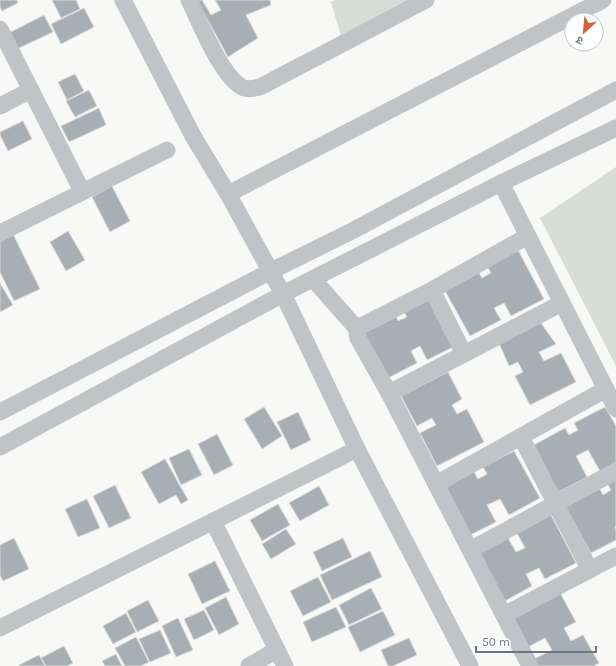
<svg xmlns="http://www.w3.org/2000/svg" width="616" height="666" viewBox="0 0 616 666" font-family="Karla,'Noto Sans Devanagari',sans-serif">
	<rect width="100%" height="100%" fill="#f8f8f6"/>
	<g fill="#d8ddd6">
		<polygon points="335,0 426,0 343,43 331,2"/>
		<polygon points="616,167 616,366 540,218"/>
	</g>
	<g fill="#a8afb4" stroke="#dadad8">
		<polygon points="0,0 17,0 18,3 2,11 0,7"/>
		<polygon points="52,0 76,0 80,9 61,18"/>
		<polygon points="197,0 202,0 211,15 221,10 215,0 270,0 271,5 246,15 258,38 228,57"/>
		<polygon points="84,8 94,27 61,44 51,24"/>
		<polygon points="44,15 53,32 17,49 9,33"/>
		<polygon points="75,74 84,91 67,100 58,82"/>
		<polygon points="89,90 97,106 75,117 66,101"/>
		<polygon points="99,108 106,125 69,142 61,126"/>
		<polygon points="23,121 32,139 8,151 0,135 0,132"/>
		<polygon points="112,186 130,221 110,232 92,197"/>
		<polygon points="68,231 85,260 66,271 50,242"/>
		<polygon points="13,234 40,289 14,301 0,272 0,240"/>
		<polygon points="518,250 544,299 511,316 504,303 494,308 501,320 470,336 444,289 478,271 482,278 491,273 487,266"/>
		<polygon points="0,283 13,305 0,312"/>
		<polygon points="432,296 455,346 427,360 420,346 411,351 417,363 386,379 361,332 395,314 398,321 407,317 403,310"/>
		<polygon points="538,319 556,344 539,352 544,361 561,353 576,382 530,405 515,376 523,372 518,362 509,366 498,341"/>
		<polygon points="448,372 462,399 452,405 457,414 467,409 484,442 437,466 420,433 436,425 432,418 417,426 401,396"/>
		<polygon points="264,407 282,436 262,449 244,419"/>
		<polygon points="605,407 616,426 616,462 600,471 588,450 576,456 587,477 557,493 532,446 565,428 569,435 578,430 574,423"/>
		<polygon points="298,412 311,440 291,450 277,422"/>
		<polygon points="217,434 233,465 214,475 198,444"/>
		<polygon points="189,449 202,475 181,485 169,458"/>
		<polygon points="514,451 540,498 509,515 500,499 487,505 496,522 466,537 441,490 474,472 478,479 487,474 483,467"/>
		<polygon points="165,459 188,500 181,504 176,495 159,504 141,472"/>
		<polygon points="616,479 616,526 615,527 616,530 616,540 591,553 565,506 599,488 603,495 611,490 607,483"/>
		<polygon points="115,485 131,518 109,528 93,496"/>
		<polygon points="319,486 329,505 300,521 289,503"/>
		<polygon points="87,499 100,528 78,537 65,509"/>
		<polygon points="278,504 290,525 262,541 250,520"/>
		<polygon points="551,515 576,563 545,579 539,568 526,574 532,586 503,602 477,554 508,538 516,552 525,548 517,533"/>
		<polygon points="286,529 296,544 271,559 262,544"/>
		<polygon points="14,538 29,569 3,581 0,575 0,545"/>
		<polygon points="343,538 352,557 322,571 313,552"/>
		<polygon points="370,551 382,577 332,600 320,575"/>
		<polygon points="215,561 230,591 202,604 188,574"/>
		<polygon points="318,577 331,602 303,616 290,591"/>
		<polygon points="371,588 382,609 349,625 339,605"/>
		<polygon points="559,591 576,622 564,628 571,641 583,635 599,663 594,666 538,666 534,659 552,650 545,638 528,647 511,616"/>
		<polygon points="226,597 239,624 219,635 205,608"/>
		<polygon points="148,600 159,621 137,632 127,611"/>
		<polygon points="336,607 346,627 312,642 303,622"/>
		<polygon points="204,610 214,630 194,640 184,619"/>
		<polygon points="383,611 395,635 360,652 348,627"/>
		<polygon points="126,613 136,632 113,644 103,626"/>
		<polygon points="178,618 193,650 176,657 162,626"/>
		<polygon points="160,630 171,653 150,662 139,639"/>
		<polygon points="136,637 149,662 141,666 125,666 115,648"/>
		<polygon points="409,638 417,655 393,666 388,666 381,650"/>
		<polygon points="64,646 73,663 67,666 46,666 41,658"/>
		<polygon points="116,654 122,666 105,666 102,661"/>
		<polygon points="39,655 45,666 19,666 19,665"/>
	</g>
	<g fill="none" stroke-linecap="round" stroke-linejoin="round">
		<g stroke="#c0c4c7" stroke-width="17">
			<polyline points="123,0 193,136 228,194 283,294 357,449 470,666"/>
			<path d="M 189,0 C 200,22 222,79 244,88 C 249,90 255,88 260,87 L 426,0"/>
			<polyline points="0,29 82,191"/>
			<polyline points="0,106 31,90"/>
			<polyline points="501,183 616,409"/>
			<polyline points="228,194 603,0"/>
			<polyline points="0,233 167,150"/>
			<path d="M 528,236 L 432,290 L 361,326 C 357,330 356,333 358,338 L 389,393 L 530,666"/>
			<polyline points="313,279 358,330"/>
			<polyline points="432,290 464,354"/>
			<polyline points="389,393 562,303"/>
			<polyline points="0,412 271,271 352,231 616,90"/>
			<polyline points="521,437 590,570"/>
			<polyline points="0,447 283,294 501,183 616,128"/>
			<polyline points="436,484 606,389"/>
			<polyline points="213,521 285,666"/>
			<polyline points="470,550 616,471"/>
			<polyline points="504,615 616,556"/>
			<polyline points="0,628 357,449"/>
			<polyline points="249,666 277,650"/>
		</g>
	</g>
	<g transform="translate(584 32) rotate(207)"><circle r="19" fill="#ffffff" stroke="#c3c9ce"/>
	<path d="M0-3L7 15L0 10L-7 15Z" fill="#d56239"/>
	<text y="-6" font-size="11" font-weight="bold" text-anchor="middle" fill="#6a7884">उ</text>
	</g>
	<path d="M476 646v6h120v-6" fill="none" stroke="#6a7884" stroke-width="2"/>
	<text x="482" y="646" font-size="12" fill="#6a7884" stroke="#ffffff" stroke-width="3" paint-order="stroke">50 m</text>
</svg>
